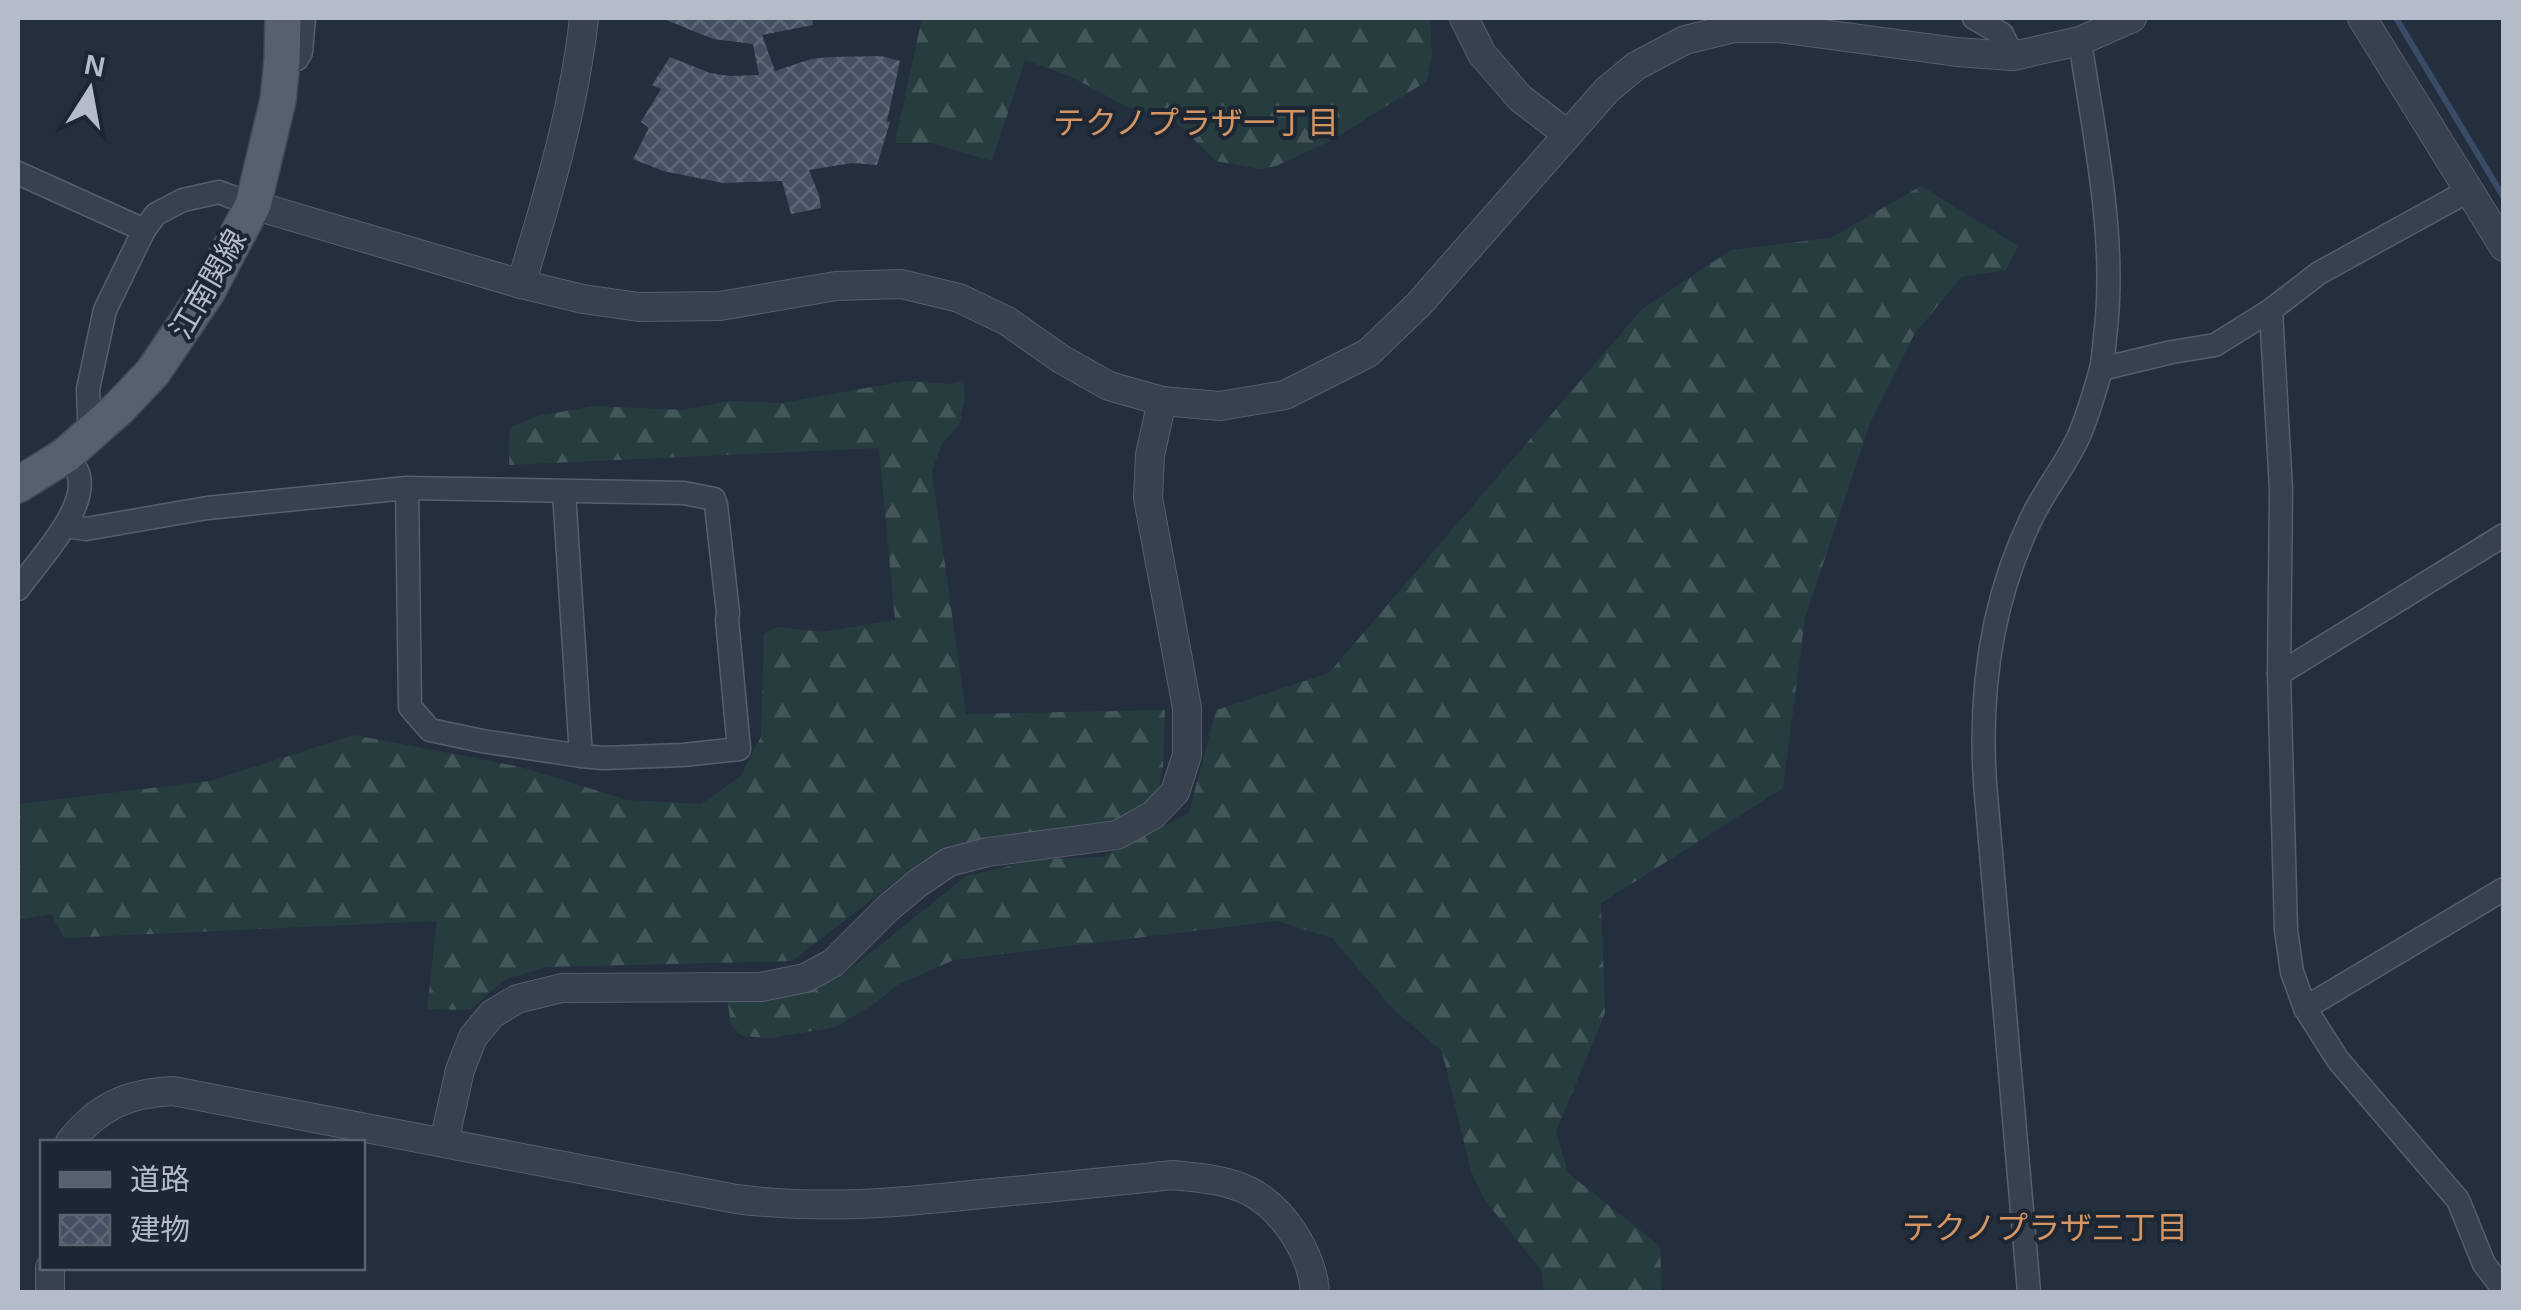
<svg xmlns="http://www.w3.org/2000/svg" width="2521" height="1310" viewBox="0 0 2521 1310" font-family="Helvetica,'Noto Sans JP',sans-serif">
	<defs>
		<pattern id="forest-firs" width="22" height="20" patternUnits="userSpaceOnUse" patternTransform="scale(2.5)"><rect width="22" height="20" fill="#263c3f"/><path d="M5 1l3.5 6h-7zM16 11l3.5 6h-7z" fill="#435659"/></pattern>
		<pattern id="building-cross-hatch" width="8" height="8" patternUnits="userSpaceOnUse" patternTransform="scale(2.5)"><rect width="8" height="8" fill="#455162"/><path d="M0 0l8 8M0 8l8-8" fill="none" stroke="#5d6877"/></pattern>
	</defs>
	<rect width="100%" height="100%" fill="#242f3e"/>
	<g fill="url(#forest-firs)">
		<polygon points="922,18 1430,18 1432,54 1427,81 1332,140 1276,166 1261,169 1216,161 1173,119 1127,107 1072,77 1025,60 992,161 930,143 895,143"/>
		<polygon points="1921,186 2018,246 2006,270 1961,277 1914,335 1870,423 1805,618 1783,788 1601,903 1605,1013 1556,1132 1568,1173 1660,1246 1662,1292 1544,1292 1541,1270 1484,1199 1471,1171 1442,1051 1393,1009 1332,938 1277,921 954,960 897,985 874,1004 836,1027 771,1038 742,1036 731,1025 727,996 796,990 838,979 966,876 1040,859 1102,857 1189,813 1216,710 1329,673 1642,309 1731,250 1831,238"/>
		<polygon points="963,380 965,394 960,423 941,445 932,472 966,714 1165,710 1163,767 1157,797 1147,807 1118,819 1058,833 949,846 911,869 792,961 546,967 504,980 470,1010 427,1009 437,921 64,938 51,914 18,920 18,804 210,781 354,735 521,767 627,800 701,804 740,777 761,737 764,634 777,627 823,632 895,620 879,448 509,465 510,428 537,416 595,406 682,410 729,401 781,403 906,381 950,384"/>
	</g>
	<g fill="none" stroke-linecap="round" stroke-linejoin="round">
		<polyline stroke="#394c67" stroke-width="6" points="2396,18 2504,198"/>
	</g>
	<polygon fill="url(#building-cross-hatch)" points="661,18 812,18 813,25 762,35 775,71 811,59 830,57 881,56 900,61 887,121 890,122 877,165 852,163 809,170 819,195 821,208 791,214 782,181 723,183 663,171 633,159 649,128 641,122 661,89 652,85 670,57 710,73 730,76 759,75 753,44 713,39"/>
	<g fill="none" stroke-linecap="round" stroke-linejoin="round">
		<g stroke="#565f6c" stroke-width="25">
			<g id="minor">
				<polyline points="1974,18 2002,34 2013,56"/>
				<polyline points="282,61 297,59 301,52 304,18"/>
				<polyline points="18,173 144,230"/>
				<polyline points="2271,310 2281,490 2279,674 2286,930 2292,972 2305,1008 2338,1060 2458,1200 2484,1264 2504,1290"/>
				<polyline points="2101,369 2172,352 2215,345 2271,310 2319,273 2468,191"/>
				<polyline points="94,431 89,418 88,389 105,310 144,230 156,214 183,200 219,192 253,205"/>
				<polyline points="564,492 581,756"/>
				<polyline points="65,526 86,529 207,508 407,488 684,493 714,499 716,505 728,613 727,620 739,749 683,755 603,758 581,756 482,741 430,730 410,707 407,488"/>
				<path d="M 18,589 C 37,562 87,511 79,476 C 78,469 70,461 66,455"/>
				<polyline points="2279,674 2504,535"/>
				<polyline points="2305,1008 2504,889"/>
				<path d="M 2029,1292 L 1985,783 C 1979,692 1991,601 2032,517 C 2045,490 2065,466 2078,438 C 2087,418 2094,394 2100,373 C 2104,359 2104,343 2106,328 C 2116,233 2094,135 2080,41"/>
			</g>
		</g>
		<g stroke="#565f6c" stroke-width="30">
			<g id="tertiary">
				<polyline points="1464,18 1482,54 1520,98 1567,134"/>
				<polyline points="2362,18 2504,247"/>
				<polyline points="253,205 521,284 583,299 639,307 720,306 836,286 901,284 959,298 1007,321 1061,359 1109,386 1162,401 1220,406 1285,395 1368,353 1419,304 1607,90 1636,66 1685,40 1734,28 1779,28 1957,52 2013,56 2080,41 2132,18"/>
				<path d="M 521,284 C 548,196 574,109 584,18"/>
				<path d="M 70,1142 C 98,1106 129,1093 173,1091 L 736,1199 C 822,1210 896,1203 981,1194 C 1045,1188 1109,1182 1173,1175 C 1199,1178 1225,1179 1249,1191 C 1284,1209 1312,1254 1315,1292"/>
				<polyline points="444,1142 460,1070 473,1037 492,1014 517,999 562,988 761,987 805,978 833,963 888,908 918,883 949,862 988,852 1117,835 1153,815 1175,792 1187,755 1187,708 1148,498 1150,455 1162,401"/>
				<polyline points="50,1292 50,1268"/>
			</g>
		</g>
		<g stroke="#414a57" stroke-width="38">
			<polyline id="primary" points="18,485 66,455 120,407 153,372 207,292 253,205 278,100 282,61 283,18"/>
		</g>
		<use href="#minor" stroke="#38414e" stroke-width="22"/>
		<use href="#tertiary" stroke="#38414e" stroke-width="28"/>
		<use href="#primary" stroke="#56606e" stroke-width="35"/>
	</g>
	<g text-anchor="middle" dominant-baseline="central" stroke-width="8" stroke-linejoin="round" paint-order="stroke">
		<g font-size="30" fill="#b4bcc9" stroke="#1d2633">
			<text transform="translate(208 284) rotate(-60)">江南関線</text>
		</g>
		<g font-size="32" fill="#d59563" stroke="#1d2633">
			<text x="1196" y="123">テクノプラザ一丁目</text>
			<text x="2045" y="1228">テクノプラザ三丁目</text>
		</g>
	</g>
	<rect width="2521" height="1310" fill="none" stroke="#b4bcc9" stroke-width="40"/>
	<rect x="40" y="1140" width="325" height="130" fill="#1d2633" stroke="#59626f" stroke-width="2.5"/>
	<rect x="60" y="1172" width="50" height="15" fill="#56606e" stroke="#59626f" stroke-width="2.5"/>
	<text x="130" y="1190" font-size="30" fill="#b4bcc9">道路</text>
	<rect x="60" y="1215" width="50" height="30" fill="url(#building-cross-hatch)" stroke="#59626f" stroke-width="2.5"/>
	<text x="130" y="1240" font-size="30" fill="#b4bcc9">建物</text>
	<g transform="translate(90 90) rotate(11)" stroke="#1d2633" stroke-width="8" paint-order="stroke">
	<path d="M0-8L18 38L0 25L-18 38Z" fill="#b4bcc9"/>
	<text y="-15" font-size="28" font-weight="bold" text-anchor="middle" fill="#b4bcc9">N</text>
	</g>
</svg>
